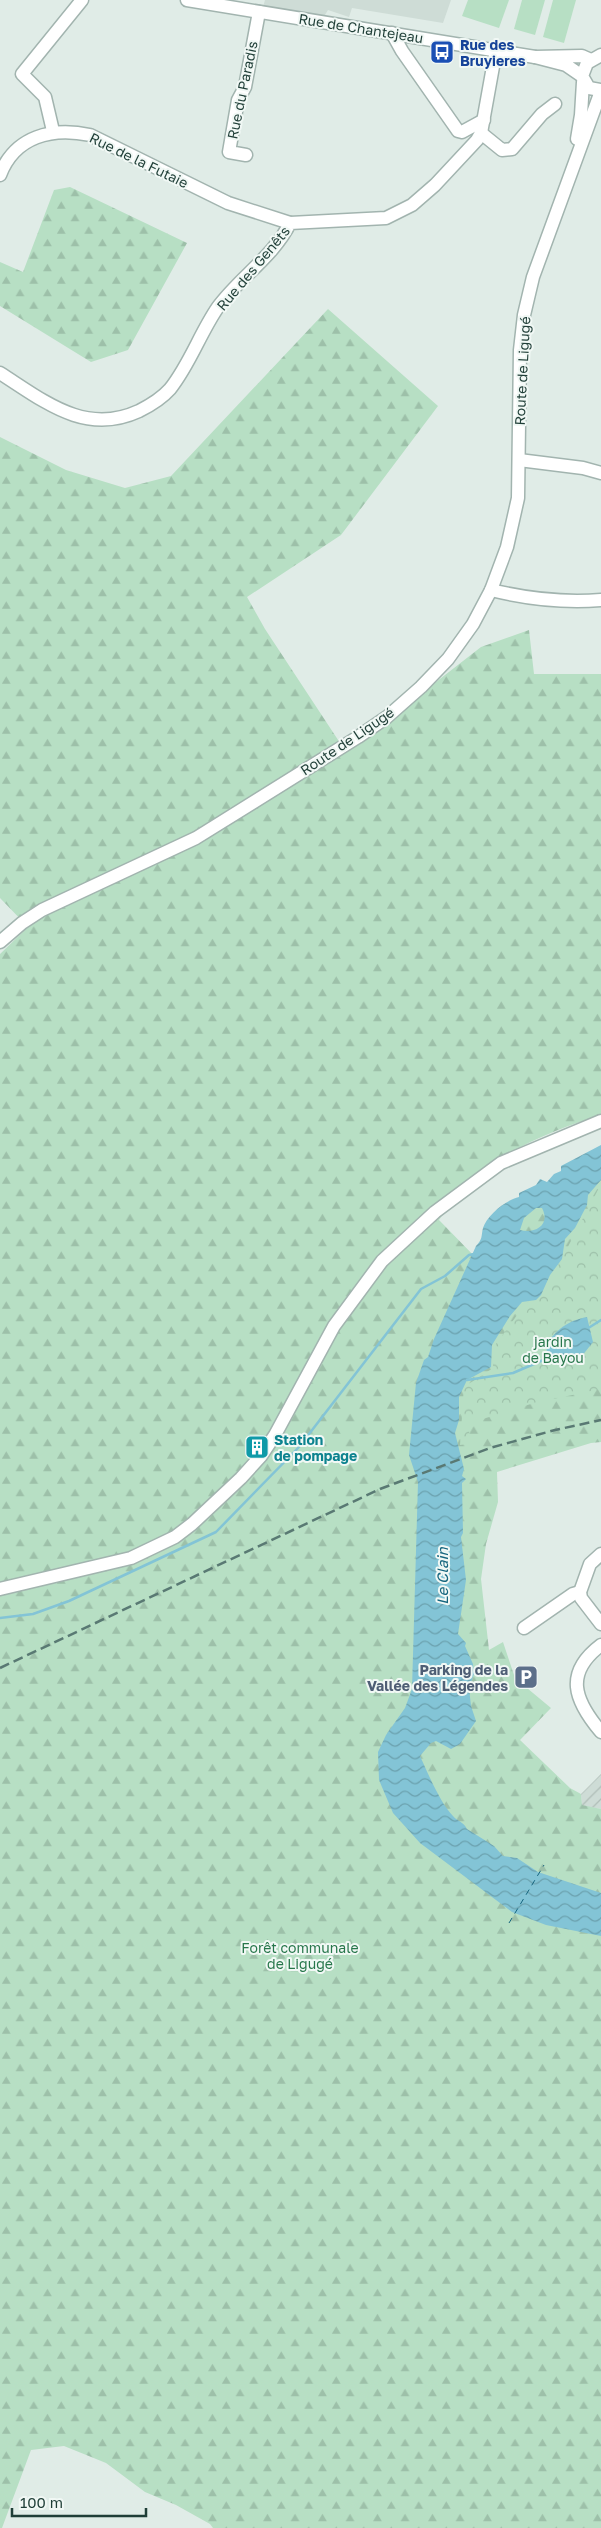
<svg xmlns="http://www.w3.org/2000/svg" width="601" height="2528" viewBox="0 0 601 2528" font-family="'Golos Text',sans-serif">
	<defs>
		<pattern id="industrial-furrows" width="10" height="10" patternUnits="userSpaceOnUse" patternTransform="scale(1.25)"><rect width="10" height="10" fill="#cedcd6"/><path d="M-1 1l2-2M0 10L10 0M9 11l2-2" fill="none" stroke="#b0beb8"/></pattern>
		<pattern id="forest-firs" width="22" height="20" patternUnits="userSpaceOnUse" patternTransform="scale(1.25)"><rect width="22" height="20" fill="#b7dfc4"/><path d="M5 1l3.5 6h-7zM16 11l3.5 6h-7z" fill="#9dc0a9"/></pattern>
		<pattern id="park-crowns" width="20" height="18" patternUnits="userSpaceOnUse" patternTransform="scale(1.25)"><rect width="20" height="18" fill="#b7dfc4"/><path d="M2 6a3 3 0 1 1 6 0M12 15a3 3 0 1 1 6 0" fill="none" stroke="#9dc0a9"/></pattern>
		<pattern id="water-waves" width="16" height="10" patternUnits="userSpaceOnUse" patternTransform="scale(1.25)"><rect width="16" height="10" fill="#83c4d6"/><path d="M0 5q4-4 8 0t8 0" fill="none" stroke="#6ba1ae"/></pattern>
	</defs>
	<rect width="100%" height="100%" fill="#e0ece7"/>
	<polygon fill="#cedcd6" points="265,0 451,0 443,23 352,8 349,17 328,10 323,18 263,7"/>
	<polygon fill="url(#industrial-furrows)" points="601,1774 601,1809 582,1806 581,1794"/>
	<g fill="url(#forest-firs)">
		<polygon points="70,187 187,243 128,350 91,362 0,306 0,262 23,272 54,190"/>
		<path d="M 328,309 L 438,406 L 341,535 L 247,597 L 265,629 L 346,752 L 481,647 L 529,630 L 534,674 L 601,674 L 601,1115 C 552,1130 499,1152 462,1189 C 453,1197 446,1210 439,1220 L 481,1263 L 529,1204 L 601,1173 L 601,1442 L 591,1443 L 497,1472 L 498,1502 L 486,1544 L 481,1579 L 489,1650 L 503,1642 L 515,1678 L 551,1708 L 520,1740 L 570,1788 L 581,1794 L 582,1805 L 601,1809 L 601,2528 L 213,2528 L 210,2524 L 176,2505 L 145,2492 L 106,2463 L 64,2446 L 31,2450 L 2,2528 L 0,2528 L 0,954 L 28,927 L 0,898 L 0,437 L 66,470 L 125,488 L 171,476 Z"/>
	</g>
	<polygon fill="url(#park-crowns)" points="601,1184 601,1389 534,1403 470,1423 468,1444 460,1445 464,1387 493,1368 493,1348 523,1307 552,1277"/>
	<g fill="#b7dfc4">
		<polygon points="468,0 509,0 499,28 462,16"/>
		<polygon points="522,0 545,0 535,35 514,29"/>
		<polygon points="553,0 576,0 564,43 543,37"/>
	</g>
	<g fill="url(#water-waves)" fill-rule="evenodd">
		<path d="M 601,1145 L 601,1180 L 588,1195 L 587,1205 L 575,1228 L 565,1239 L 562,1259 L 550,1275 L 541,1295 L 536,1300 L 522,1302 L 510,1316 L 492,1345 L 491,1367 L 467,1380 L 459,1397 L 459,1420 L 455,1433 L 464,1469 L 462,1476 L 466,1479 L 462,1483 L 463,1533 L 461,1537 L 466,1580 L 458,1634 L 466,1643 L 465,1646 L 473,1664 L 474,1674 L 469,1688 L 471,1706 L 476,1721 L 460,1744 L 451,1749 L 436,1741 L 431,1743 L 420,1756 C 427,1771 440,1803 453,1816 C 457,1821 464,1822 467,1829 L 494,1846 L 503,1856 L 517,1858 L 538,1872 L 601,1893 L 601,1936 L 546,1925 L 512,1912 L 420,1843 L 393,1813 L 379,1780 L 378,1752 L 386,1735 L 405,1708 L 412,1689 L 418,1482 L 409,1455 L 416,1383 L 424,1360 L 428,1357 L 434,1339 L 476,1246 C 483,1239 481,1236 483,1228 C 487,1215 506,1200 519,1197 L 519,1193 L 536,1185 L 540,1179 L 547,1182 L 554,1174 L 561,1171 L 561,1166 ZM 536,1208 L 542,1208 C 551,1225 535,1234 520,1230 L 524,1218 Z"/>
		<path d="M 587,1317 L 593,1342 L 578,1361 L 548,1358 L 546,1345 C 557,1329 567,1321 587,1317 Z"/>
	</g>
	<g fill="none" stroke-linecap="round" stroke-linejoin="round">
		<g stroke="#83c4d6" stroke-width="2.5">
			<polyline points="494,1253 506,1252"/>
			<polyline points="590,1327 601,1320"/>
			<polyline points="467,1380 513,1373 548,1358"/>
			<polyline points="0,1618 33,1614 69,1601 216,1532 299,1447 421,1289 445,1276 469,1255 474,1254"/>
		</g>
		<polyline stroke="#15657e" stroke-width="1" stroke-dasharray="6 5" stroke-linecap="butt" points="509,1923 544,1865"/>
		<g stroke="#a2b4af" stroke-width="15">
			<g id="minor">
				<polyline points="187,0 535,57"/>
				<polyline points="392,33 402,51 458,131 462,132 484,120"/>
				<polyline points="601,55 587,63 582,76 589,88 601,90"/>
				<polyline points="582,76 566,65 535,57 582,56 591,60"/>
				<polyline points="53,131 45,97 22,74 82,0"/>
				<polyline points="481,133 502,150 512,149 542,114 555,104"/>
				<polyline points="577,139 581,115 583,82"/>
				<polyline points="246,155 229,152 238,100 245,87 259,12"/>
				<path d="M 0,175 C 15,136 52,127 90,135 L 228,203 L 290,223"/>
				<path d="M 0,373 C 44,401 85,436 139,411 C 149,406 162,398 170,389 C 190,364 200,333 218,307 C 239,278 274,256 290,223 L 386,218 L 412,205 L 435,185 L 477,140 L 481,133 L 496,50"/>
				<polyline points="519,460 583,468 601,473"/>
				<path d="M 491,590 C 528,599 564,603 601,600"/>
				<polyline points="0,942 22,923 42,910 196,838 358,737 387,717 421,687 448,659 473,624 491,590 507,547 518,498 520,350 524,315 533,277 601,91"/>
				<polyline points="601,1554 590,1564 580,1592 581,1598 601,1624"/>
				<polyline points="0,1589 131,1558 175,1537 192,1524 241,1478 261,1456 275,1435 334,1326 382,1261 435,1212 501,1163 601,1121"/>
				<polyline points="524,1628 573,1594 580,1592"/>
				<path d="M 601,1645 C 564,1673 574,1700 601,1732"/>
			</g>
		</g>
		<use href="#minor" stroke="#fff" stroke-width="12"/>
		<polyline stroke="#597973" stroke-width="2.5" stroke-dasharray="10 5" stroke-linecap="butt" points="0,1668 380,1489 490,1448 555,1430 601,1420"/>
	</g>
	<defs>
		<g id="bus-square" transform="scale(1.25)"><rect x="-9" y="-9" width="18" height="18" rx="4" fill="#1a4fb4" stroke="#f1f8f5"/><path d="M-5-6H5V4H4V6H2V4H-2V6H-4V4H-5ZM-3.5-4V0h7V-4ZM-3.5 1.2v1.5H-2V1.2ZM2 1.2v1.5H3.5V1.2Z" fill="#fff"/></g>
		<g id="building-square" transform="scale(1.25)"><rect x="-9" y="-9" width="18" height="18" rx="4" fill="#0f9aa8" stroke="#f1f8f5"/><path d="M-4-6H4V6H1V3H-1V6H-4ZM-2.5-4.3h1.7v1.8h-1.7ZM.8-4.3h1.7v1.8H.8ZM-2.5-1h1.7V.8h-1.7ZM.8-1h1.7V.8H.8Z" fill="#fff"/></g>
		<g id="parking-square" transform="scale(1.25)"><rect x="-9" y="-9" width="18" height="18" rx="4" fill="#5c6f8a" stroke="#f1f8f5"/><path d="M-3.5-5.5H1a3.5 3.5 0 0 1 0 7H-1V5.5H-3.5ZM-1-3.4V-.6H.8a1.4 1.4 0 0 0 0-2.8Z" fill="#fff"/></g>
	</defs>
	<g fill-rule="evenodd">
		<use href="#bus-square" x="442" y="52"/>
		<use href="#building-square" x="257" y="1447"/>
		<use href="#parking-square" x="526" y="1677"/>
	</g>
	<g text-anchor="middle" dominant-baseline="central" stroke-width="4" stroke-linejoin="round" paint-order="stroke">
		<g font-size="14" fill="#1f3e37" stroke="#f1f8f5">
			<text transform="translate(361 28) rotate(9)">Rue de Chantejeau</text>
			<text transform="translate(242 90) rotate(-78)">Rue du Paradis</text>
			<text transform="translate(139 160) rotate(26)">Rue de la Futaie</text>
			<text transform="translate(253 268) rotate(-50)">Rue des Genêts</text>
			<text transform="translate(522 371) rotate(-87)">Route de Ligugé</text>
			<text transform="translate(347 741) rotate(-34)">Route de Ligugé</text>
		</g>
		<g font-size="14" font-weight="bold" fill="#164399" stroke="#f1f8f5" text-anchor="start">
			<text x="460" y="44">Rue des<tspan x="460" dy="16">Bruyieres</tspan></text>
		</g>
		<g font-size="14" fill="#27774b" stroke="#f1f8f5">
			<text x="553" y="1341">jardin<tspan x="553" dy="16">de Bayou</tspan></text>
			<text x="300" y="1947">Forêt communale<tspan x="300" dy="16">de Ligugé</tspan></text>
		</g>
		<g font-size="14" font-weight="bold" fill="#0d838f" stroke="#f1f8f5" text-anchor="start">
			<text x="274" y="1439">Station<tspan x="274" dy="16">de pompage</tspan></text>
		</g>
		<g font-size="14" font-weight="bold" fill="#4e5e75" stroke="#f1f8f5" text-anchor="end">
			<text x="508" y="1669">Parking de la<tspan x="508" dy="16">Vallée des Légendes</tspan></text>
		</g>
		<g font-size="15" font-style="italic" fill="#15657e" stroke="#f1f8f5">
			<text transform="translate(442 1576) rotate(-90)">Le Clain</text>
		</g>
	</g>
	<path d="M12 2508v8h134v-8" fill="none" stroke="#1f3e37" stroke-width="2.5"/>
	<text x="20" y="2508" font-size="15" fill="#1f3e37" stroke="#f1f8f5" stroke-width="4" paint-order="stroke">100 m</text>
</svg>
